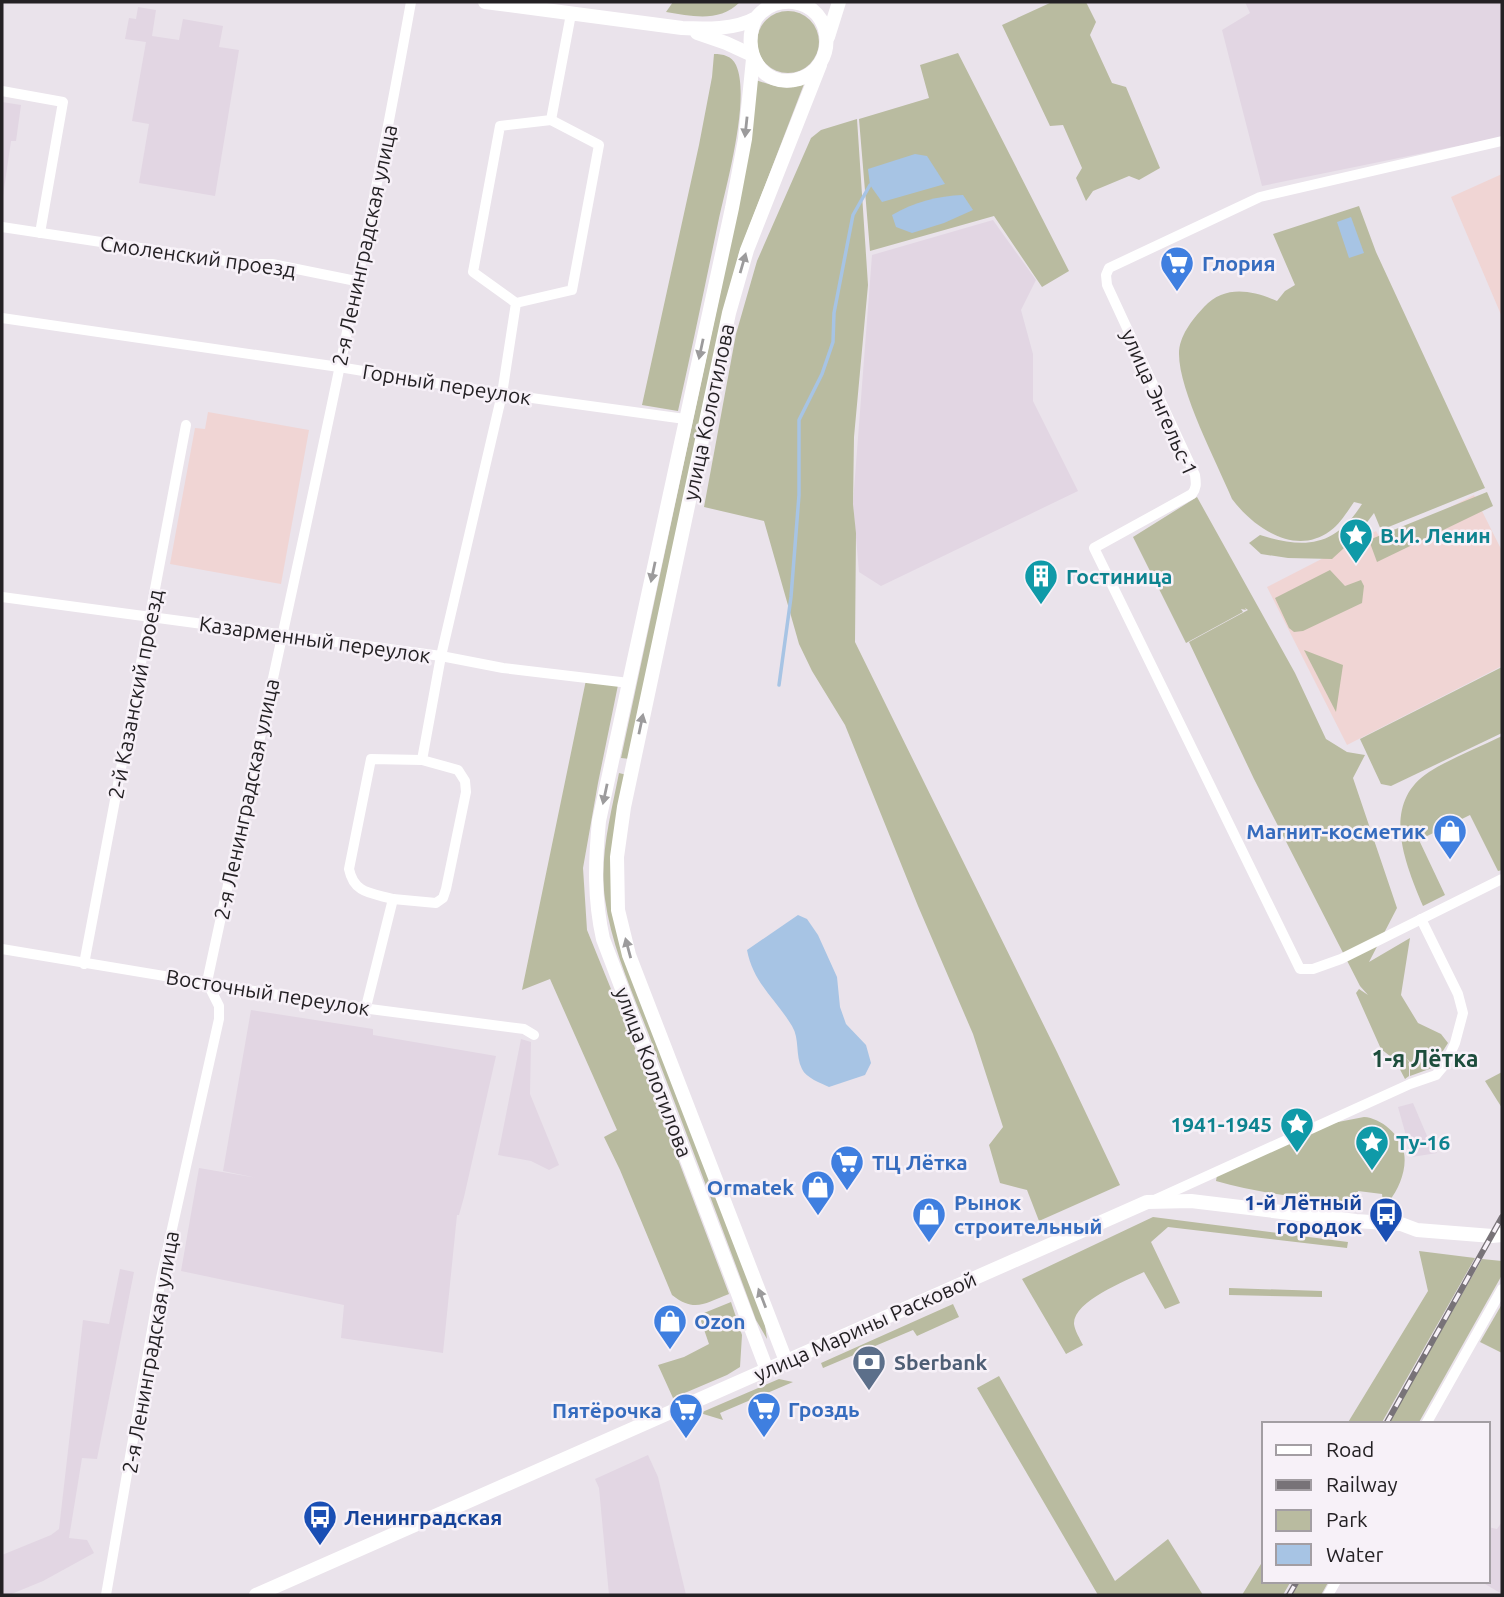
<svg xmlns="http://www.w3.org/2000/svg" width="1504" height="1597" viewBox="0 0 1504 1597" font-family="Ubuntu,sans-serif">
	<rect width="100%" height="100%" fill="#eae3eb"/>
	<g fill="#e2d6e3">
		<polygon points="1245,2 1502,2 1502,137 1262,186 1222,30 1250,13"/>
		<polygon points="138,7 156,10 152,36 179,40 183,19 223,26 219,47 239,50 215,196 139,183 149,124 132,121 146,42 125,39 129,18 136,19"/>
		<polygon points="2,102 21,105 16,141 11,141 2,203"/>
		<polygon points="993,220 1036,280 1021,310 1033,354 1033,401 1078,491 881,586 859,572 853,503 872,255"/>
		<polygon points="251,1010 373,1029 373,1035 496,1056 464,1197 459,1215 457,1215 443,1353 341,1338 344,1305 181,1271 199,1168 257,1178 223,1171"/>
		<polygon points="521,1039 531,1042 530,1094 559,1165 549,1170 531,1161 498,1155"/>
		<polygon points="1413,1103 1427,1136 1437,1153 1412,1157 1398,1107"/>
		<polygon points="120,1269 134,1272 97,1459 82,1458 69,1538 87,1540 94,1553 43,1581 9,1595 2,1595 2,1555 51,1535 59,1529 83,1320 109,1324"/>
		<polygon points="648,1455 658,1477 686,1595 609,1595 599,1488 595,1479"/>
		<polygon points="1502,1522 1502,1594 1480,1581 1488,1581 1488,1527 1497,1529"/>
	</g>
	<g fill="#f0d5d4">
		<polygon points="1502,174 1502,317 1451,197"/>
		<polygon points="208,412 309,430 281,584 170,564 195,428 205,429"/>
		<polygon points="1474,495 1502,551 1502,666 1347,745 1267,587 1376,531 1382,542"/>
	</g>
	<g fill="#b9bba0">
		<path d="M 673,2 L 740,2 C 719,23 692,16 666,12 Z"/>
		<polygon points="1052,2 1086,2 1096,22 1090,35 1112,83 1126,87 1160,168 1139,180 1129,176 1093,191 1086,201 1076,178 1082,168 1063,125 1050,126 1002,25"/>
		<circle cx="788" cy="42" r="31"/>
		<polygon points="958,53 1069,271 1042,287 994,216 870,251 859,119 929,98 920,65"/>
		<path d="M 714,54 C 723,54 732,56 736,65 C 751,98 726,186 718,223 C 705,286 692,348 678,411 L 642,405 L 699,145 L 712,77 Z"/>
		<path d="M 756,80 C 773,86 787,91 804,84 L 739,253 L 630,759 L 621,758 L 721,289 Z"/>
		<polygon points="857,119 868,285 854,437 853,504 856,533 855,642 1057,1052 1120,1185 1039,1221 1027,1190 1000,1183 989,1145 1003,1127 973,1034 918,906 845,725 812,671 799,644 764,521 704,507 736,334 757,261 811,138 821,130"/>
		<path d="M 1359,206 L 1376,252 L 1485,488 L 1381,530 L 1374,513 L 1356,537 L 1332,559 L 1288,558 L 1261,554 L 1249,543 L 1260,535 C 1305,549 1335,547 1362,504 L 1354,502 C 1347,512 1340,524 1330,531 C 1295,557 1253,527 1232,499 C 1217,463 1179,391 1179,354 C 1179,336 1192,320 1204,307 C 1225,285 1251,290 1277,301 L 1285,291 L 1295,285 L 1273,234 Z"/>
		<polygon points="1487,492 1493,506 1377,562 1370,543 1359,544"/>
		<polygon points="1197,497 1295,673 1326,739 1347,752 1365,755 1353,778 1397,908 1369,962 1410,938 1401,995 1418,1023 1441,1034 1448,1043 1432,1068 1410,1076 1410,1062 1406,1058 1409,1062 1409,1076 1405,1079 1395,1060 1381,1049 1356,993 1359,989 1368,995 1360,986 1254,779 1189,642 1248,610 1245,608 1246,610 1241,609 1243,612 1186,643 1133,537"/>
		<polygon points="1330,570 1345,586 1361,580 1364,586 1362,603 1303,631 1294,632 1289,628 1275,598"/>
		<polygon points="1304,650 1343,665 1336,712"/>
		<polygon points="1502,667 1502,733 1391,786 1381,784 1360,739"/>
		<path d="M 586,680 L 618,685 L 598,783 L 583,868 L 587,930 L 648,1080 L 729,1294 C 705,1303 695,1313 672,1295 L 620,1170 L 604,1137 L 617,1130 L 550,979 L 522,990 Z"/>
		<path d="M 1502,736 L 1502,870 L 1498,871 L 1470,815 L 1419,840 L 1445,895 L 1423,906 C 1405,863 1380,804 1429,772 C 1451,758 1478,748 1502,736 Z"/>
		<path d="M 619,773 L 627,775 L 617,917 L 764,1318 L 767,1339 L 756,1320 C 723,1230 689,1140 655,1051 C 637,1002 612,951 605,899 C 599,857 611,814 619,773 Z"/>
		<polygon points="1502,1072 1502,1108 1485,1081"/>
		<path d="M 1364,1117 C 1381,1118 1401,1135 1404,1153 C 1407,1169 1399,1189 1389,1201 L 1383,1202 L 1382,1194 L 1358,1191 L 1356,1204 C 1308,1199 1262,1194 1216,1181 L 1217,1175 L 1333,1123 Z"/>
		<path d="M 1153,1217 L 1348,1242 L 1347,1248 L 1168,1227 L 1151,1242 L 1180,1303 L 1165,1309 L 1144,1272 C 1126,1281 1073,1301 1074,1324 C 1075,1331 1080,1339 1083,1345 L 1066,1354 L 1022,1279 Z"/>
		<polygon points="1419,1251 1475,1258 1381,1424 1347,1424 1428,1291"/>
		<polygon points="1482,1259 1502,1261 1502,1275 1418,1424 1388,1424"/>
		<polygon points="1229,1288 1322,1291 1322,1297 1229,1295"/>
		<polygon points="731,1302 742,1335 740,1367 727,1375 673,1398 658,1365 684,1357 709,1344 699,1315"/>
		<polygon points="953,1304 959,1317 917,1336 913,1330 823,1368 821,1363"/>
		<polygon points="1502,1304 1502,1353 1480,1342"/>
		<polygon points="999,1376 1115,1581 1168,1539 1203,1595 1098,1595 977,1388"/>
		<polygon points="779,1379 793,1382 720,1413 723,1420 700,1413"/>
		<polygon points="1264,1559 1264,1581 1291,1581 1283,1595 1242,1595"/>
		<polygon points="1298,1581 1329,1581 1321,1595 1290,1595"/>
	</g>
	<g fill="#a7c4e4">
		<polygon points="915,154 927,156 945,184 882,202 870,185 868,169"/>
		<path d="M 963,195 L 973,210 L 944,223 L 912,233 L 896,227 L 892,215 C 914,202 938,196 963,195 Z"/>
		<polygon points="1351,217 1364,253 1349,258 1337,222"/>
		<path d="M 798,915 L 807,919 L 818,935 L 837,977 L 840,1007 L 846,1024 L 866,1045 L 871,1063 L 865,1075 L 829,1087 C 821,1083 806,1078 802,1069 C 795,1055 800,1039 792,1026 C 776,999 753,983 747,950 Z"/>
	</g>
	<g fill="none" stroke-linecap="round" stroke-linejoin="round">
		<polyline stroke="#a7c4e4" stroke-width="3.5" points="779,685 791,597 799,495 799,420 822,374 833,342 834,313 853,215 870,185"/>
		<g stroke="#fff" stroke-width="10">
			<polyline points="2,91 63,102 40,233"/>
			<path d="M 1502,141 L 1260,197 L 1109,268 L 1106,275 L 1107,285 L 1195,475 C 1196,483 1197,487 1192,494 L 1094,548 L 1300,969 L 1313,969 L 1341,959 L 1502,879"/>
			<polyline points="2,227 246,264 272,264 356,281"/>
			<polyline points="516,303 572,290 599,145 551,120"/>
			<polyline points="2,318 339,367 502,394 685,419"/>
			<polyline points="2,597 441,656 503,668 629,683"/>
			<polyline points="393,899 436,903 443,898 446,889 466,792 465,781 458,770 422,760"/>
			<polyline points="2,949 339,1005 524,1029 534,1035"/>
			<polyline points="84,964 186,425"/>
			<path d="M 366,1007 L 393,899 C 372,893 354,894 349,869 L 371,759 L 422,760 L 441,656 L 502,394 L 516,303 L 473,272 L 500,126 L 551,120 L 571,14"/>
			<polyline points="1152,1201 1410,1084 1436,1075 1446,1063 1455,1043 1463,1013 1458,994 1421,919"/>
			<polyline points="1426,1424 1502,1289"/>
			<path d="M 106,1595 L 161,1278 L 219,1019 L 219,1006 L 207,982 C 277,656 352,330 411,2"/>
			<polyline points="1328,1595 1336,1581"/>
		</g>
		<g stroke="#fff" stroke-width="14">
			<path d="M 485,2 L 682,28 C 705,29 735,30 756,18 C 757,17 761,12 763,11 C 771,4 782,1 793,2 C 835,7 838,67 799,79 C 761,90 740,49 756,18"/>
			<polyline points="697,33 726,43 752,55"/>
			<polyline points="828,37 839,2"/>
			<path d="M 753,59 L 745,139 L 732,208 L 599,821 C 595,862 594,899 603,939 L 767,1370"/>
			<polyline points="786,1361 629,955 618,910 617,857 624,807 729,313 747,250 820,65"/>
			<polyline points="256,1595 1147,1202 1191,1201 1356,1221 1401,1224 1417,1230 1492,1236 1502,1235"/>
		</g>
		<g stroke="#787378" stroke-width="6">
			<g id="rail">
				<polyline points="1386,1424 1502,1217"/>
				<polyline points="1289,1595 1297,1581"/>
			</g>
		</g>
		<use href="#rail" stroke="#f7f1f8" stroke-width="3.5" stroke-dasharray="10" stroke-linecap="butt"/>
	</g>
	<defs><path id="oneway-solid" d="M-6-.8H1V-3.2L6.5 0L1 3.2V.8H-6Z" transform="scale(1.75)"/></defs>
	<g fill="#9c9b9c">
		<use href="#oneway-solid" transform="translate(746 127) rotate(96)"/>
		<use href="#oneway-solid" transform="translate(743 263) rotate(-74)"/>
		<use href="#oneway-solid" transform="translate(701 349) rotate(102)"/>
		<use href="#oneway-solid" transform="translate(653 572) rotate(102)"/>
		<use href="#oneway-solid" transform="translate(641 724) rotate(-78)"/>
		<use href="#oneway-solid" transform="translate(605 794) rotate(102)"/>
		<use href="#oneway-solid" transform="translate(628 948) rotate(-105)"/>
		<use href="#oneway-solid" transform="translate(762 1298) rotate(-111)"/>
	</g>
	<defs>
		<g id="supermarket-pin" transform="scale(1.75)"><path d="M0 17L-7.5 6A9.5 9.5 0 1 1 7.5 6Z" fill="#3f7fe0" stroke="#f7f1f8"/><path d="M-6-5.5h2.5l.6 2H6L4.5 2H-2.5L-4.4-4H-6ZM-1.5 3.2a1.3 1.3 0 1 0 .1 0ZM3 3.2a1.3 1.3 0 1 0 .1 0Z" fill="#fff"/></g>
		<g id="sight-pin" transform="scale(1.75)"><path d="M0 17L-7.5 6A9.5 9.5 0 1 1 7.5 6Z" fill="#0f9aa8" stroke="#f7f1f8"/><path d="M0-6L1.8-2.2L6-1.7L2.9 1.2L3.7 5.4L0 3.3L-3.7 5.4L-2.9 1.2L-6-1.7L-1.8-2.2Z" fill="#fff"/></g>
		<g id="building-pin" transform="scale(1.75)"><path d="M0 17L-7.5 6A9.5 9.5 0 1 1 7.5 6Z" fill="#0f9aa8" stroke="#f7f1f8"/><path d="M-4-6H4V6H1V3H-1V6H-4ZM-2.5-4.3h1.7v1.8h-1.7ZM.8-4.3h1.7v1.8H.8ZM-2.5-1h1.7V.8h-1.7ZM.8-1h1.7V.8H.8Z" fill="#fff"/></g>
		<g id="shop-pin" transform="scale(1.75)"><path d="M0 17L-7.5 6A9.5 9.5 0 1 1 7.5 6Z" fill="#3f7fe0" stroke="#f7f1f8"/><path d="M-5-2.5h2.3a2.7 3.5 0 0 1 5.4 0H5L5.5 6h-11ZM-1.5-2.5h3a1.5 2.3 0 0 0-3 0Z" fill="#fff"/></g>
		<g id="bus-pin" transform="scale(1.75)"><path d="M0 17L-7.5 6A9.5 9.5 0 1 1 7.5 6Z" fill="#1a4fb4" stroke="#f7f1f8"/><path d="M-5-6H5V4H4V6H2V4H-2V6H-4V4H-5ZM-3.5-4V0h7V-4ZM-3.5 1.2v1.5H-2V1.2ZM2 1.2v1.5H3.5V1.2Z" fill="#fff"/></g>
		<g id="bank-pin" transform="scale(1.75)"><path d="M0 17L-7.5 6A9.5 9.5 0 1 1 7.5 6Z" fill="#5c6f8a" stroke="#f7f1f8"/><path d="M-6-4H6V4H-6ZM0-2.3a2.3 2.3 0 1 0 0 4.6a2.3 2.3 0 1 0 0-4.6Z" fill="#fff"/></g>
	</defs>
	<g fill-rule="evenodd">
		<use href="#supermarket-pin" x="1177" y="263"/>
		<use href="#sight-pin" x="1356" y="535"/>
		<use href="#building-pin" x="1041" y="576"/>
		<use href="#shop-pin" x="1450" y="831"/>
		<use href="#sight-pin" x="1297" y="1124"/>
		<use href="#sight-pin" x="1372" y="1142"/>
		<use href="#supermarket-pin" x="847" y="1162"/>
		<use href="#shop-pin" x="818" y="1187"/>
		<use href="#shop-pin" x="929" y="1214"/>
		<use href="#bus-pin" x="1386" y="1214"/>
		<use href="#shop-pin" x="670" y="1321"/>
		<use href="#bank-pin" x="869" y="1362"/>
		<use href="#supermarket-pin" x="764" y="1409"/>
		<use href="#supermarket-pin" x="686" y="1410"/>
		<use href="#bus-pin" x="320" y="1517"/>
	</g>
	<g text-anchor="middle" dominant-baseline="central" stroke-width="5" stroke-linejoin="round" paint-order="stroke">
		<g font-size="21" fill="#242124" stroke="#f7f1f8">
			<text transform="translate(364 245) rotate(-78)">2-я Ленинградская улица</text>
			<text transform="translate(198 256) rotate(8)">Смоленский проезд</text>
			<text transform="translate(447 384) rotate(9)">Горный переулок</text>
			<text transform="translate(1160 402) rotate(66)">улица Энгельс-1</text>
			<text transform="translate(708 412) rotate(-78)">улица Колотилова</text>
			<text transform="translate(315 639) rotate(8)">Казарменный переулок</text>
			<text transform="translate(135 694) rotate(-79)">2-й Казанский проезд</text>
			<text transform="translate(246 799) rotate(-78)">2-я Ленинградская улица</text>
			<text transform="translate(268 992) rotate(9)">Восточный переулок</text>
			<text transform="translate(654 1072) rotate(69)">улица Колотилова</text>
			<text transform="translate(865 1326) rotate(-24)">улица Марины Расковой</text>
			<text transform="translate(150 1352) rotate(-80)">2-я Ленинградская улица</text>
		</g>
		<g font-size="21" font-weight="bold" fill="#366cbe" stroke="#f7f1f8" text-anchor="start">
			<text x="1202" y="263">Глория</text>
			<text x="1426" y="831" text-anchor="end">Магнит-косметик</text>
			<text x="872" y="1162">ТЦ Лётка</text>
			<text x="794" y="1187" text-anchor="end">Ormatek</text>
			<text x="954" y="1202">Рынок<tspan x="954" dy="24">строительный</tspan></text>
			<text x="694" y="1321">Ozon</text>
			<text x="788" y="1409">Гроздь</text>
			<text x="662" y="1410" text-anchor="end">Пятёрочка</text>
		</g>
		<g font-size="21" font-weight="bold" fill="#0d838f" stroke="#f7f1f8" text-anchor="start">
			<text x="1380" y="535">В.И. Ленин</text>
			<text x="1066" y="576">Гостиница</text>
			<text x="1272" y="1124" text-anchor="end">1941-1945</text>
			<text x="1396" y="1142">Ту-16</text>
		</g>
		<g font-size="21" font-weight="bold" fill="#164399" stroke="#f7f1f8" text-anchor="end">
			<text x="1362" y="1202">1-й Лётный<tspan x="1362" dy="24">городок</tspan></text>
			<text x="344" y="1517" text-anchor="start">Ленинградская</text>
		</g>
		<g font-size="21" font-weight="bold" fill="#4e5e75" stroke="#f7f1f8" text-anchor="start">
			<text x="894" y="1362">Sberbank</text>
		</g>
		<g font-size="23" font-weight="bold" fill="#1d4d3c" stroke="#f7f1f8">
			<text x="1425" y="1058">1-я Лётка</text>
		</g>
	</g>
	<rect width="1504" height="1597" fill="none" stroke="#242124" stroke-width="7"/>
	<rect x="1262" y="1422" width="228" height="161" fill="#f7f1f8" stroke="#a39ea3" stroke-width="2"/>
	<rect x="1276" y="1445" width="35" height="10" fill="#ffffff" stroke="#a39ea3" stroke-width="2"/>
	<text x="1326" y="1457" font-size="21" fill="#242124">Road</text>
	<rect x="1276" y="1480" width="35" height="10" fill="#787378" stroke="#a39ea3" stroke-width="2"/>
	<text x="1326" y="1492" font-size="21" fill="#242124">Railway</text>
	<rect x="1276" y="1510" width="35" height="21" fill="#b9bba0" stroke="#a39ea3" stroke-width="2"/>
	<text x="1326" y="1527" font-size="21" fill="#242124">Park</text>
	<rect x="1276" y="1544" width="35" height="21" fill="#a7c4e4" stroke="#a39ea3" stroke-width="2"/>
	<text x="1326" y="1562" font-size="21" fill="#242124">Water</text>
</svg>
